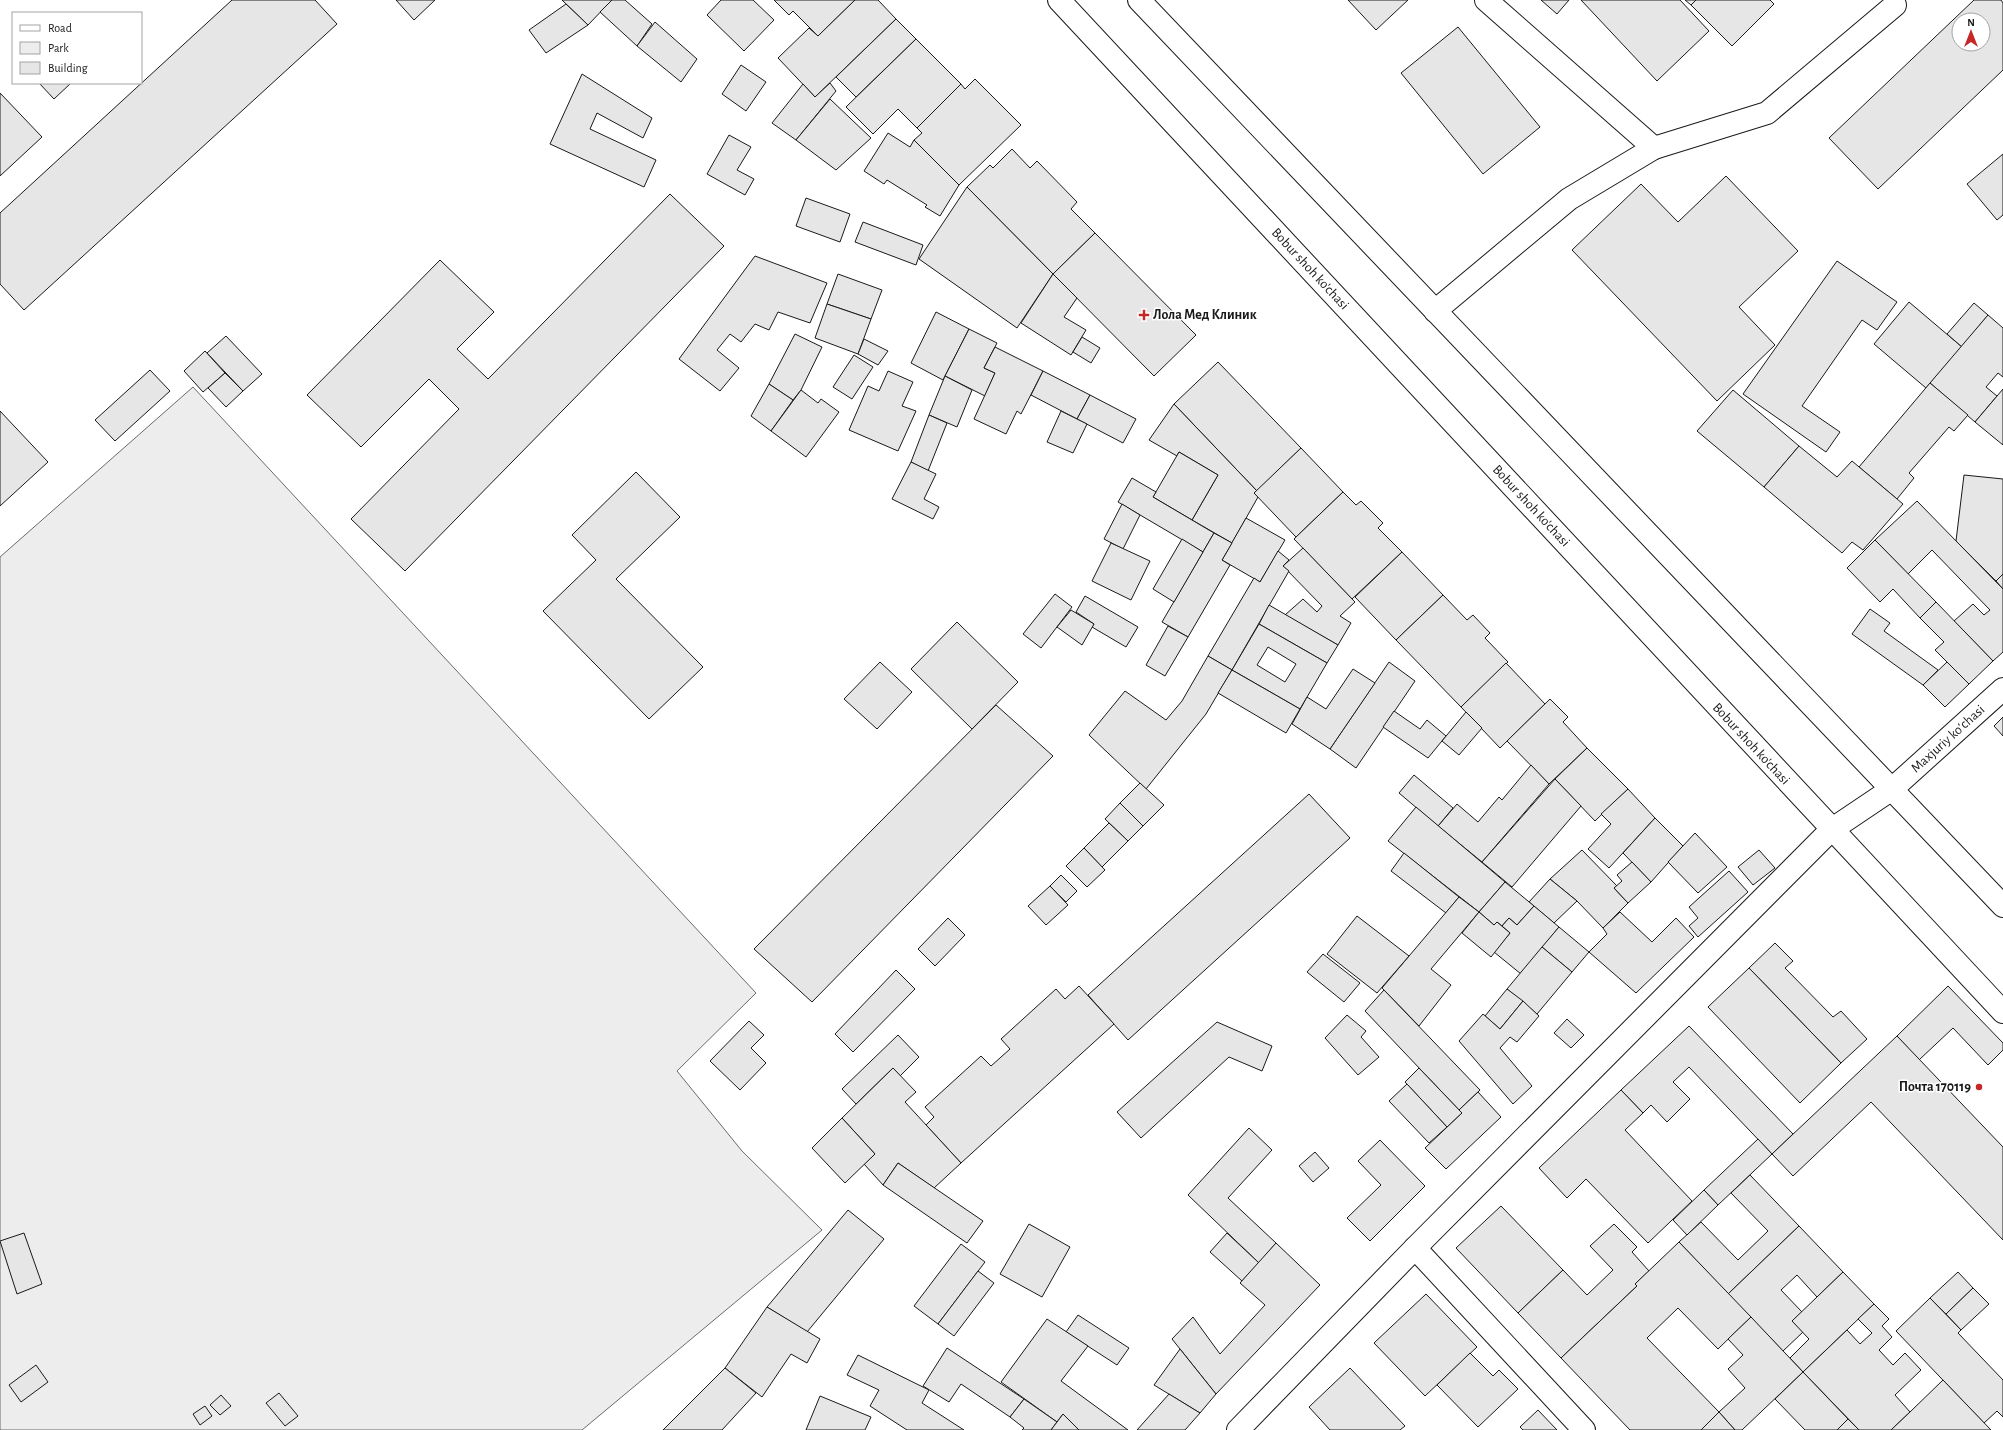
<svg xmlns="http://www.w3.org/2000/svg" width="2003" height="1430" viewBox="0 0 2003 1430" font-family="'Alegreya Sans',sans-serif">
	<rect width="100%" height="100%" fill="#fff"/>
	<polygon fill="#ededed" stroke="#6a6a6a" points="193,387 756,993 677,1071 742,1151 822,1230 582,1430 0,1430 0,557"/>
	<g fill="#e6e6e6" stroke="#1a1a1a" fill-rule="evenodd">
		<polygon points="232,0 315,0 337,24 24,310 0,284 0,213"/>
		<polygon points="396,0 435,0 414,20"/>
		<polygon points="562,0 612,0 588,25"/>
		<polygon points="612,0 625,0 652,24 637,46 600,12"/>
		<polygon points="721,0 753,0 774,20 744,51 707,15"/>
		<polygon points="774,0 855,0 818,36 793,11 789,15"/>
		<polygon points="855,0 878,0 896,19 815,97 778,58 809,28 818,36"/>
		<polygon points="1348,0 1408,0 1376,30"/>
		<polygon points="1541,0 1569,0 1557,14"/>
		<polygon points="1581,0 1680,0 1709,31 1657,81"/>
		<polygon points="1685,0 1696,0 1691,5"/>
		<polygon points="1696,0 1770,0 1774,4 1732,46 1691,5"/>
		<path d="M 1974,0 L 2001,0 L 2003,3 L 2003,70 L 1878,189 L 1829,138 ZM 1959,20 L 1983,20 L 1983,44 L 1959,44 Z"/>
		<polygon points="566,4 588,25 546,53 529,30"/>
		<polygon points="896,19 916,39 856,97 836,77"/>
		<polygon points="655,22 697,59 681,82 637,46"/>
		<polygon points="1458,27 1540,127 1483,174 1401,73"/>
		<polygon points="916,39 961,84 917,128 898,109 873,134 846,107"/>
		<polygon points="741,65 766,82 746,111 722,94"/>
		<polygon points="582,74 652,118 643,138 597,113 590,129 656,160 644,187 550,144"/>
		<polygon points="975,79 1021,125 959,185 914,140 922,133 917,128 961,84 965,89"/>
		<polygon points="39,83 71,83 54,99"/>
		<polygon points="830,83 836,91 796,140 772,123 803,84 815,97"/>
		<polygon points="0,93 42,137 0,176"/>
		<polygon points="830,99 871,138 836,170 796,140"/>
		<polygon points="888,133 910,147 914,140 959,185 940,216 925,207 927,205 887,180 884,184 864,171"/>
		<polygon points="729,135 751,147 737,170 754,179 745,195 707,174"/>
		<polygon points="1012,149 1030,168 1037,161 1077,202 1071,209 1095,233 1053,274 967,187 990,165 993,168"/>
		<polygon points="2003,154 2003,215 1997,220 1967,184"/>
		<polygon points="1726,176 1798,251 1739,307 1775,345 1717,401 1572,250 1641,184 1678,222"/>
		<polygon points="967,187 1053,274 1017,328 919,259"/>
		<polygon points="670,194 724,246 405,571 351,519 459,409 429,379 361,447 307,395 440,260 494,312 457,349 488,379"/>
		<polygon points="806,198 850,214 840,242 796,226"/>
		<polygon points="863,222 923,245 916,265 855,242"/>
		<polygon points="1095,233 1196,335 1154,376 1053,274"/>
		<polygon points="755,256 827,283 810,323 778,312 769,330 755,324 741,342 730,334 717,350 739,368 720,391 679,359"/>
		<polygon points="1837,261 1897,302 1877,330 1862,320 1802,406 1840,432 1826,452 1743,394"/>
		<polygon points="838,274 882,290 871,319 827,304"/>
		<polygon points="1053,274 1077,298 1064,317 1086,330 1071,355 1021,323"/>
		<polygon points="1909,302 1962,347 1926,388 1874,344"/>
		<polygon points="1974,303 1988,315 1962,347 1947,334"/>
		<polygon points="827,304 871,319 858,354 815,338"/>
		<polygon points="936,312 969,329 943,380 911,363"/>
		<polygon points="1988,315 2003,328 2003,377 1998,373 1986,387 1997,396 1975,422 1930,383"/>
		<polygon points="969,329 997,343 984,368 995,373 985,396 945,376"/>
		<polygon points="795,334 822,347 801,390 793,400 769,384"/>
		<polygon points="226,336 262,374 243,391 207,353"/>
		<polygon points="1082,337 1100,348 1091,363 1073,352"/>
		<polygon points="864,339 888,351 878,365 858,354"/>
		<polygon points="995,347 1043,371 1021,414 1017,411 1006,434 974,419 995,373 984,368"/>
		<polygon points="205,351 225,373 203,392 184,371"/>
		<polygon points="854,355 873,367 852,399 833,387"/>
		<polygon points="1218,362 1301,448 1257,491 1174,404"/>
		<polygon points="150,370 170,391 115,441 95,420"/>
		<polygon points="888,371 913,382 902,406 916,411 898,451 849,430 868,386 879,391"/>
		<polygon points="1043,371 1090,395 1077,419 1031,395"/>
		<polygon points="225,373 243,391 226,407 208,388"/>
		<polygon points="945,376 972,390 957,427 929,415"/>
		<polygon points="1930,383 1968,415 1954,431 1949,427 1909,473 1914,478 1897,499 1859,467"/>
		<polygon points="769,384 793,400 771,431 751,416"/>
		<polygon points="2003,389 2003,445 1975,422"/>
		<polygon points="801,390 818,403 821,399 839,412 806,457 771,431"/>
		<polygon points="1733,390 1799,446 1764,487 1697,431"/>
		<polygon points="1090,395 1136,419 1123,443 1077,419"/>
		<polygon points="1174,404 1257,491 1254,493 1258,497 1232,543 1192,520 1218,475 1179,452 1177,456 1149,440"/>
		<polygon points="0,411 48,462 0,506"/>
		<polygon points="1061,411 1087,424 1073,453 1047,442"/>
		<polygon points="929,415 947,423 928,471 911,462"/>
		<polygon points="1799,446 1837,477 1852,461 1903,504 1863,550 1852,542 1842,553 1764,487"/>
		<polygon points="1301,448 1343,492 1296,537 1254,493"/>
		<polygon points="1179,452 1218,475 1192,520 1153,497"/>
		<polygon points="911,462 936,474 924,499 939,507 933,519 892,499"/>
		<polygon points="636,472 680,517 616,579 703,667 649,719 543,611 596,560 572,535"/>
		<polygon points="1964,475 2003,479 2003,574 1996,581 1956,541"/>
		<polygon points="1132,478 1156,492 1153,497 1214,533 1203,552 1118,502"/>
		<polygon points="1343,492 1356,505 1361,501 1383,523 1378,528 1402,552 1352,599 1294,539"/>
		<polygon points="1917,501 2003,589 2003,652 1993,661 1954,621 1973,604 1984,615 1990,610 1932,550 1908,574 1875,540"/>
		<polygon points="1122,504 1140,515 1123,549 1104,539"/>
		<polygon points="1246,518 1285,540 1260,582 1222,560"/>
		<polygon points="1214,533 1232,543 1222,560 1230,565 1188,637 1162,622"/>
		<polygon points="1182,539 1203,552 1174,602 1153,589"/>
		<polygon points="1875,540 1936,602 1920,618 1893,589 1880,602 1847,568"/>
		<polygon points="1111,543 1150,561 1131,600 1092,581"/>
		<polygon points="1303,548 1355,602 1340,616 1351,623 1338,645 1285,615 1303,599 1317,612 1322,606 1283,566"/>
		<polygon points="1278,551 1289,560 1283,566 1289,571 1232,670 1208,656 1254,578 1260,582"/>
		<polygon points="1402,552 1443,595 1396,640 1355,597"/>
		<polygon points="2003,574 2003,589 1996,581"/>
		<polygon points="1055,594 1072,607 1041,648 1023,634"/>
		<polygon points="1443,595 1467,620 1473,615 1490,633 1485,638 1508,662 1461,707 1396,640"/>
		<polygon points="1085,596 1138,627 1126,647 1092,627 1094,624 1076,612"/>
		<polygon points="1936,602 1993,661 1969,684 1935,650 1944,642 1920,618"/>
		<polygon points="1269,605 1338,645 1327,663 1259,624"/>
		<polygon points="1870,609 1890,623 1884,631 1938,670 1923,685 1852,634"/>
		<polygon points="1071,610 1094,624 1082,645 1057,627"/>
		<polygon points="957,622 1018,682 972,729 911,669"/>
		<path d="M 1259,624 L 1327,663 L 1300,709 L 1232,670 ZM 1268,647 L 1296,664 L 1285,682 L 1257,665 Z"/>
		<polygon points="1168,626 1188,637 1165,676 1146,665"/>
		<polygon points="1208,656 1232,670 1206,714 1146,789 1089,735 1125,691 1166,720 1182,701"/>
		<polygon points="880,662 912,692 877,729 844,699"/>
		<polygon points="1389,662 1415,681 1356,768 1330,749"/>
		<polygon points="1947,662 1969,684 1945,707 1923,685"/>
		<polygon points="1506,663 1545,704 1500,748 1461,707"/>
		<polygon points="1353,669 1375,683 1330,749 1292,724 1307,697 1326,709"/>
		<polygon points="1232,670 1300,709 1286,733 1218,693"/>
		<polygon points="1550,699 1568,717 1563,722 1587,748 1549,784 1507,741"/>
		<polygon points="996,705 1053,756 812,1002 754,949"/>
		<polygon points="1394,711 1420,729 1427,720 1446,736 1428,758 1383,727"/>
		<polygon points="1466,712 1482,728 1459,755 1442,741"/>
		<polygon points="2003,717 2003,736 1994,726"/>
		<polygon points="1587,748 1628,789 1595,821 1555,779"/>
		<polygon points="1531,765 1549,784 1482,862 1438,826 1457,804 1478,822 1499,797 1502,800"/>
		<polygon points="1414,775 1453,808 1438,826 1399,793"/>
		<polygon points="1555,779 1581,806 1512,887 1482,862"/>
		<polygon points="1140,783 1164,805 1143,826 1120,803"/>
		<polygon points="1628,789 1655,818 1609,868 1588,849 1611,824 1601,814"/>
		<polygon points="1309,794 1350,838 1128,1040 1088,995"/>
		<polygon points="1120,803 1143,826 1128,841 1105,819"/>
		<polygon points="1416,807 1505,882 1479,912 1388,841"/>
		<polygon points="1655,818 1683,846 1651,882 1623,853"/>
		<polygon points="1109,823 1128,841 1102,867 1084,848"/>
		<polygon points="1695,833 1727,867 1698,893 1668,862"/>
		<polygon points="1084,848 1105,870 1087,887 1066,866"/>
		<polygon points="1582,850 1617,886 1614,888 1628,903 1603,928 1577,901 1550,879"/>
		<polygon points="1759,850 1775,868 1753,885 1738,867"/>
		<polygon points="1404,853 1459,897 1446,913 1391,871"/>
		<polygon points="1632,862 1651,882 1628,903 1614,888 1622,881 1617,875"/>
		<polygon points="1729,871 1748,892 1698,937 1689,926 1698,918 1689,907"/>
		<polygon points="1061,875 1077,891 1066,902 1050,886"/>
		<polygon points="1550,879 1577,901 1554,923 1529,902"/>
		<polygon points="1505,882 1534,906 1517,925 1509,918 1502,926 1497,922 1494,925 1479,912"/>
		<polygon points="1050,886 1068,905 1046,925 1028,906"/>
		<polygon points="1459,897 1479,912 1431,969 1451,985 1419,1026 1382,988"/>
		<polygon points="1534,906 1559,927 1521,974 1494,952 1510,933 1502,926 1509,918 1517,925"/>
		<polygon points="1479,912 1494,925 1497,922 1510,933 1491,957 1462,933"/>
		<polygon points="1620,912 1652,942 1676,918 1694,937 1636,993 1589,952 1607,934 1603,928"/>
		<polygon points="1357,916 1409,956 1377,993 1327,954"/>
		<polygon points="948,918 965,935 935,966 918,949"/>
		<polygon points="1559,927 1589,952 1572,972 1542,947"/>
		<polygon points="1775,943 1793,961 1785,968 1833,1017 1841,1011 1867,1039 1841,1063 1749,968"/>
		<polygon points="1542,947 1572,972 1537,1014 1507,989"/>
		<polygon points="1323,954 1360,983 1344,1002 1307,972"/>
		<polygon points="1749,968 1841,1063 1800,1103 1708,1007"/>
		<polygon points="896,970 915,989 853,1052 835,1034"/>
		<polygon points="1079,986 1114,1024 961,1163 926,1125 934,1117 925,1107 981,1056 991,1066 1010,1049 1001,1039 1056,989 1065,999"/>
		<polygon points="1948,986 2003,1043 2003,1050 1988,1065 1953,1028 1919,1060 1897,1036"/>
		<polygon points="1507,989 1523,1001 1500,1029 1485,1016"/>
		<polygon points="1384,990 1480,1090 1459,1110 1365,1011"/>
		<polygon points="1523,1001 1539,1016 1517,1042 1510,1037 1500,1048 1532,1086 1513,1104 1459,1041 1483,1014 1500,1029"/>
		<polygon points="1347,1015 1366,1031 1361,1037 1379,1057 1358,1075 1325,1038"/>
		<polygon points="1567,1019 1584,1035 1571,1048 1554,1033"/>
		<polygon points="749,1021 764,1035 751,1048 766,1063 740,1090 710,1061"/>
		<polygon points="1217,1022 1272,1046 1262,1071 1229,1057 1141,1138 1117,1112"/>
		<polygon points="1689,1026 1793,1134 1772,1154 1689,1067 1673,1082 1690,1099 1667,1122 1651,1105 1643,1113 1621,1090"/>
		<polygon points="898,1035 919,1057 900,1076 893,1068 856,1104 842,1089"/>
		<polygon points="1897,1036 2003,1147 2003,1240 1871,1102 1793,1176 1772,1154"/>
		<polygon points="893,1068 916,1092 905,1102 961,1163 934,1188 898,1163 883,1185 864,1164 875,1154 842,1118"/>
		<polygon points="1419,1068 1462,1113 1447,1127 1405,1082"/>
		<polygon points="1407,1084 1447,1127 1429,1143 1389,1101"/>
		<polygon points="1621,1090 1643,1113 1625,1130 1692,1201 1648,1243 1586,1179 1567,1198 1539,1168"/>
		<polygon points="1478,1092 1501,1117 1446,1169 1425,1148 1462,1113 1459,1110"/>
		<polygon points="842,1118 875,1154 845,1183 812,1148"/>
		<polygon points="1249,1128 1272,1150 1228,1198 1276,1243 1259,1263 1188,1195"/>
		<polygon points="1758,1139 1772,1154 1718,1205 1704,1190"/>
		<polygon points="1380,1140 1425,1186 1370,1241 1347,1218 1381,1185 1358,1161"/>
		<polygon points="1315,1152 1329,1168 1313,1182 1299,1166"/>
		<polygon points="898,1163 983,1221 967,1243 883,1185"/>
		<polygon points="1750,1175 1799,1226 1728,1294 1679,1242 1701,1222 1738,1260 1768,1231 1731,1193"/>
		<polygon points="1704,1190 1718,1205 1687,1235 1673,1220"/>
		<polygon points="1501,1206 1563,1270 1518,1313 1456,1248"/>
		<polygon points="848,1210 884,1239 807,1332 767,1307"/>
		<polygon points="1029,1224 1070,1247 1042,1297 1000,1274"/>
		<polygon points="1614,1224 1637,1247 1632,1252 1649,1271 1635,1284 1637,1286 1561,1358 1518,1313 1563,1270 1587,1295 1613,1270 1590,1246"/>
		<polygon points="1799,1226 1843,1272 1817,1297 1797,1275 1781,1290 1802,1312 1792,1321 1803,1332 1783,1351 1728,1294"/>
		<polygon points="24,1233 42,1284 17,1294 0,1241"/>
		<polygon points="1227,1233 1259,1263 1242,1281 1210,1252"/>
		<polygon points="1679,1242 1751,1317 1718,1349 1678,1308 1647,1338 1719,1412 1701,1430 1630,1430 1561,1358 1637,1286 1635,1284"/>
		<polygon points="1276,1243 1320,1285 1216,1394 1172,1339 1193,1317 1220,1354 1265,1305 1240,1283"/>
		<polygon points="961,1244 985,1262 938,1324 914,1306"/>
		<polygon points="978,1271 994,1283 954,1336 938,1324"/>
		<polygon points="1843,1272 1874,1304 1803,1372 1790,1358 1809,1339 1792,1321"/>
		<polygon points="1958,1272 1973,1288 1946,1314 1930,1298"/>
		<polygon points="1973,1288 1989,1304 1961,1330 1946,1314"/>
		<polygon points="1426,1294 1477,1347 1425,1396 1374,1343"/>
		<polygon points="1930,1298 1961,1330 1958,1333 2003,1380 2003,1417 1997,1411 1984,1423 1896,1331"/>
		<polygon points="1874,1304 1889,1319 1882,1326 1892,1337 1879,1350 1893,1365 1905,1353 1921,1370 1895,1395 1910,1412 1891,1430 1859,1430 1803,1372 1847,1330 1860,1344 1872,1333 1858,1319"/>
		<polygon points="767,1307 820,1339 807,1363 791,1354 762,1397 725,1368"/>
		<polygon points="1078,1315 1129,1348 1117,1365 1066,1332"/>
		<polygon points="1751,1317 1803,1372 1742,1430 1735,1430 1719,1412 1745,1388 1728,1369 1743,1355 1728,1339"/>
		<polygon points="1047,1319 1088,1346 1061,1381 1128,1430 1079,1430 1063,1414 1057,1422 1001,1382"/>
		<polygon points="947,1348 1024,1399 1010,1417 961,1384 949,1402 923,1386"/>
		<polygon points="1180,1349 1216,1394 1200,1413 1154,1385"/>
		<polygon points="1470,1353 1493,1376 1499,1370 1518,1389 1478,1427 1437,1385"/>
		<polygon points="858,1355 929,1390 922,1403 964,1430 907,1430 870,1406 879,1390 847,1375"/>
		<polygon points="36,1365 48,1382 21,1402 9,1385"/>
		<polygon points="725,1368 756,1393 722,1430 663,1430"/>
		<polygon points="1350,1368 1405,1426 1400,1430 1330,1430 1309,1407"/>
		<polygon points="1803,1372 1848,1419 1837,1430 1805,1430 1775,1399"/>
		<polygon points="1943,1380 1991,1430 1891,1430 1910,1412"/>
		<polygon points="279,1393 298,1416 285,1426 266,1403"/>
		<polygon points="1169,1394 1200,1413 1185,1430 1137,1430"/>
		<polygon points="221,1395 231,1406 220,1415 210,1405"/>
		<polygon points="820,1396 871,1417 865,1430 806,1430"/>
		<polygon points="1024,1399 1057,1422 1051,1430 1022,1430 1024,1428 1010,1417"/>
		<polygon points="205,1406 212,1416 200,1425 193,1414"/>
		<polygon points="1538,1410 1557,1430 1523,1430 1520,1427"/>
		<polygon points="1719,1412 1735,1430 1701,1430"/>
		<polygon points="1063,1414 1079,1430 1051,1430"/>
		<polygon points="1848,1419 1859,1430 1837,1430"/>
	</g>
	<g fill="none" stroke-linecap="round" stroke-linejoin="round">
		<g stroke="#1a1a1a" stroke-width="24">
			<g id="minor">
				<polyline points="1486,0 1654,148"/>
				<polyline points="1435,311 1569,199 1654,148 1767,113 1895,5"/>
				<polyline points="1415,1248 1584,1430"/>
				<polyline points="1238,1430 1415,1248 1831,830 1892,789 2003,689"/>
			</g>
		</g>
		<g stroke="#1a1a1a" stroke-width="24">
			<g id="major">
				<polyline points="1059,0 2003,1012"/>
				<polyline points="1139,0 2003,906"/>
			</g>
		</g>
		<use href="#minor" stroke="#fff" stroke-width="22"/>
		<use href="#major" stroke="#fff" stroke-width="22"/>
	</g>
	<g fill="#c62828" stroke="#fff" stroke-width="1.5">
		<path d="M1142 309h4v4h4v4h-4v4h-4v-4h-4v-4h4z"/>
		<circle cx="1979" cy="1087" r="4"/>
	</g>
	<g text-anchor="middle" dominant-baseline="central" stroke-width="3" stroke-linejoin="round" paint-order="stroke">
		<g font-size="14" fill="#1a1a1a" stroke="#fff">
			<text transform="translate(1310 269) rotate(47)">Bobur shoh ko'chasi</text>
			<text transform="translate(1531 506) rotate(47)">Bobur shoh ko'chasi</text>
			<text transform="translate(1948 739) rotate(-42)">Maxjuriy koʻchasi</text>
			<text transform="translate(1751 744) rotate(47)">Bobur shoh ko'chasi</text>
		</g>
		<g font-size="14" font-weight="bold" fill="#1a1a1a" stroke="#fff" text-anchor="start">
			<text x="1153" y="315">Лола Мед Клиник</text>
			<text x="1971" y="1087" text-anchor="end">Почта 170119</text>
		</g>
	</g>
	<rect x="12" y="12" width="130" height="72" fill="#ffffff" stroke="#a3a3a3"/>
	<rect x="20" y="25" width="20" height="6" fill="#ffffff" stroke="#a3a3a3"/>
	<text x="48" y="32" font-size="12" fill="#1a1a1a">Road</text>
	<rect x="20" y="42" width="20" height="12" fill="#ededed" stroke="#a3a3a3"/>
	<text x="48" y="52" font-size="12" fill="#1a1a1a">Park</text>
	<rect x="20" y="62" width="20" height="12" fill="#e6e6e6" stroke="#a3a3a3"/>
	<text x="48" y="72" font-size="12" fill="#1a1a1a">Building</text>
	<g transform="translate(1971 32)"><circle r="19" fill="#ffffff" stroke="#a3a3a3"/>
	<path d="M0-3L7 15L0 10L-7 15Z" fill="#c62828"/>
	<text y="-6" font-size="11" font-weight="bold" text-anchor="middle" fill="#1a1a1a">N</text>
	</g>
</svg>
